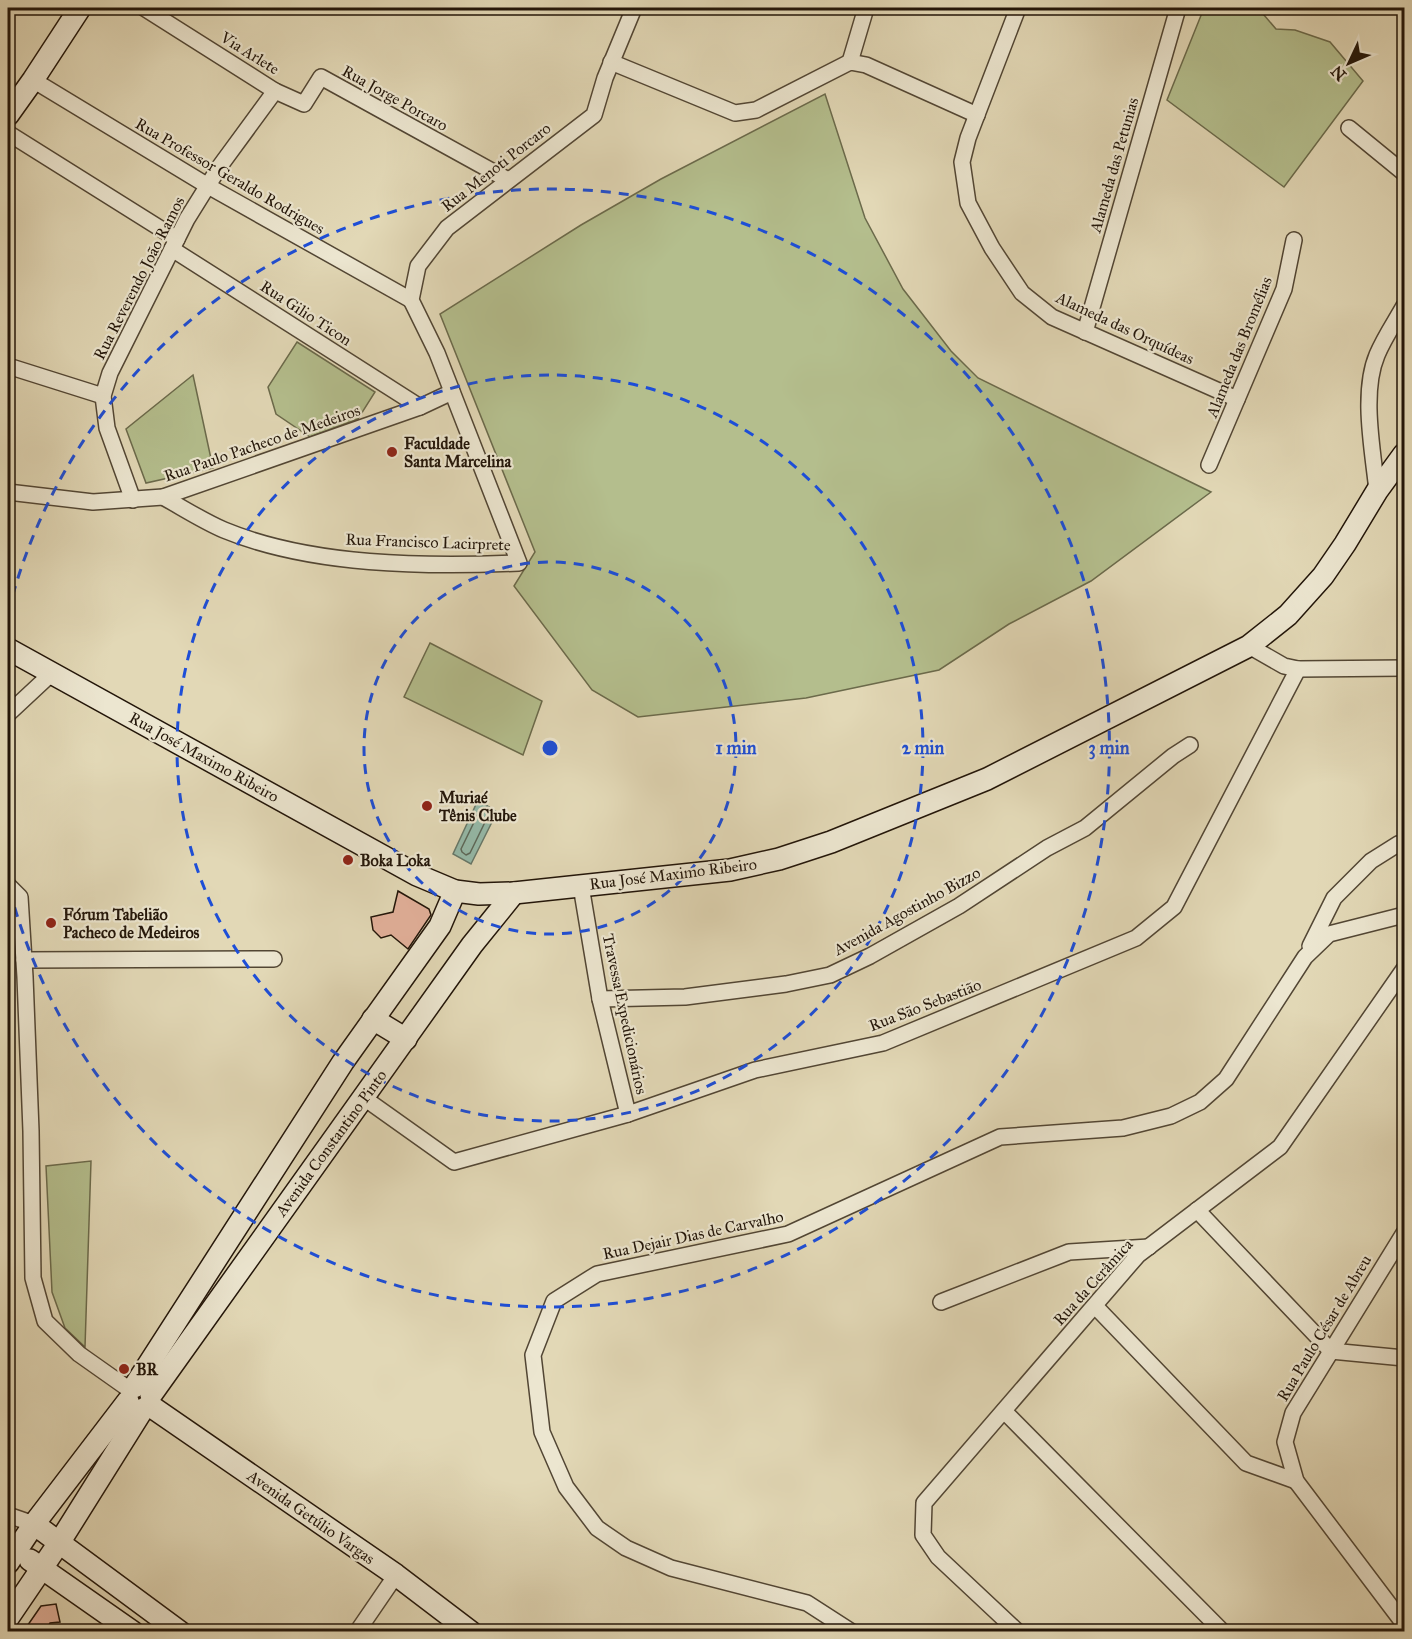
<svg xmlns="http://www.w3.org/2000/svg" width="1412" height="1639" viewBox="0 0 1412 1639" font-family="'IM FELL Great Primer',serif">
	<rect width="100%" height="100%" fill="#e2d8b6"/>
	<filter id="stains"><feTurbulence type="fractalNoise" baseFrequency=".00333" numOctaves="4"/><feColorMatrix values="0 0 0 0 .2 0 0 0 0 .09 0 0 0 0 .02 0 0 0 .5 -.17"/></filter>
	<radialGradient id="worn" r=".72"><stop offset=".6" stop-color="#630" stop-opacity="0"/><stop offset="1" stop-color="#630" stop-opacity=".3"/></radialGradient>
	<g fill="#b4be8d" stroke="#6b6a4b" stroke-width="1.5">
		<polygon points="1204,8 1258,8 1276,29 1295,30 1330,42 1363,81 1284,187 1167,100"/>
		<polygon points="825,94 865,218 903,289 951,351 978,378 1211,492 1091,581 1009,624 939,670 806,698 638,717 592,690 514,586 535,552 440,314 581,225 661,179"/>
		<polygon points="297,342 375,392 358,419 310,437 276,414 268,387"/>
		<polygon points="193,375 213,468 146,483 126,429"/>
		<polygon points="430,643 542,701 523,755 404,697"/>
		<polygon points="91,1161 85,1347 65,1328 52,1292 46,1166"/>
	</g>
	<polygon fill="#95baa9" stroke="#677869" stroke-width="1.5" points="478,800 497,812 471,864 453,854"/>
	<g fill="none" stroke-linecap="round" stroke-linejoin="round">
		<polygon stroke="#5c6859" stroke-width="1.5" points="482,810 488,813 488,816 470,853 466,855 462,852 461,849 479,812"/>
	</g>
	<g fill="#e2b09a" stroke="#221509" stroke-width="1.5">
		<polygon points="398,891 429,909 431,915 408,949 391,935 381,938 373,930 371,917 393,912"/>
		<polygon points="56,1604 60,1622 50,1623 45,1632 23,1632 41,1606"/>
	</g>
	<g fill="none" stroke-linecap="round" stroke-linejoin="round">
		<g stroke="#524634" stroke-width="18">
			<g id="street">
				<polyline points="144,8 275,91 304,104 321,77 508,180"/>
				<polyline points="1018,8 968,138 962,162 968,203 992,248 1022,293 1052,317 1237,399"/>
				<polyline points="611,62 735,113 756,110 850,62 866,65 977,115"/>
				<polyline points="850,62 866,8"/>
				<polyline points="33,80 208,186 411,300"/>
				<polyline points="1349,128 1404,173"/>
				<polyline points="8,133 177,239"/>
				<polyline points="172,249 420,407"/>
				<polyline points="1085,332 1178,8"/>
				<polyline points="8,366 103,396"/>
				<polyline points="1209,465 1284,289 1294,240"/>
				<path d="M 1377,491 C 1373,451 1361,393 1377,355 C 1384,338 1395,322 1404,306"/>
				<polyline points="8,492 93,502 163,497 420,407 452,392"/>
				<path d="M 163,497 C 183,508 203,521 224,530 C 311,566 426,567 519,563 L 437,353 L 411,300 L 418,266 L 447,228 L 594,115 L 605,78 L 634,8"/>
				<polyline points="133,500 107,428 103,396 110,373 187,219 220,166 275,91"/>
				<polyline points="1249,646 1284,666 1298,669 1404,668"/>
				<polyline points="8,714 52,673"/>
				<polyline points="8,885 20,897 25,977 31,1131 33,1278 45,1321 79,1354 130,1390"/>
				<polyline points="581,886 600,999 628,1114"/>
				<polyline points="1310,946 1334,898 1371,861 1398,844"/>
				<polyline points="24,960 274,959"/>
				<polyline points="600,999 685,997 786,984 830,975 870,956 959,906 1047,848 1085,828 1173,756 1190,745"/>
				<polyline points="364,1098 454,1162 628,1114 755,1070 883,1043 1136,938 1174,907 1298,669"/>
				<polyline points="1197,1210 1331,1351 1404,1358"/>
				<polyline points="1404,1233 1293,1413 1285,1442 1296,1481 1404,1624"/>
				<polyline points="941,1302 1069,1252 1149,1247"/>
				<polyline points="1095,1306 1246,1463 1296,1481"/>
				<polyline points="1004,1411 1223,1632"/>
				<polyline points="8,1515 34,1524"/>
				<polyline points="357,1632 396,1575"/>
				<polyline points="852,1632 807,1603 671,1568 626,1548 597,1528 566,1487 542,1432 533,1355 554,1301 597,1274 788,1234 1000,1137 1123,1128 1171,1116 1200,1102 1226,1079 1305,957 1329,934 1404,915"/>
				<polyline points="1018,1632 938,1557 923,1535 924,1503 1138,1255 1280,1147 1404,969"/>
			</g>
		</g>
		<g stroke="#221509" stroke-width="24">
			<g id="secondary">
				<polyline points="8,115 33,80 80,8"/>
				<polyline points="8,649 417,875 455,891 479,894 514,893 730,870 779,859 831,842 987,779 1249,646 1288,615 1323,576 1345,544 1377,491 1404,454"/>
				<polyline points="373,1019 406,1039"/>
				<polyline points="134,1387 343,1062 440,926 455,891"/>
				<polyline points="151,1395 472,945 514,893"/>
				<polyline points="149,1405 396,1575 471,1632"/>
				<polyline points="34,1524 180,1632"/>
				<polyline points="30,1560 133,1632"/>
				<polyline points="8,1563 34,1524 128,1401"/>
				<polyline points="8,1618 59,1543 143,1409"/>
			</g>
		</g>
		<use href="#street" stroke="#ece6d0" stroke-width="15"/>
		<use href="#secondary" stroke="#ece6d0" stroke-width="21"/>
	</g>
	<g fill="none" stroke="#1d4ed8" stroke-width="3" stroke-dasharray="10 8">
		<circle cx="550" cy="748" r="186"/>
		<circle cx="550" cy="748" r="373"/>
		<path d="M8 613A559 559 0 1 1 8 883"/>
	</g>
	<g fill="#8f2418" stroke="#ece6d0" stroke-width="2">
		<circle cx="392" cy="452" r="6"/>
		<circle cx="427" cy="806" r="6"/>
		<circle cx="348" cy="860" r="6"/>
		<circle cx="51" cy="923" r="6"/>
		<circle cx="124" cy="1369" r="6"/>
	</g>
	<g text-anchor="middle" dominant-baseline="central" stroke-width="4.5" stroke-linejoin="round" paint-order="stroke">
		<g font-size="16" fill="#221509" stroke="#ece6d0">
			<text transform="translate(250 53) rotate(32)">Via Arlete</text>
			<text transform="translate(395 98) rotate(29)">Rua Jorge Porcaro</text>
			<text transform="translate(1114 165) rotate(-74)">Alameda das Petunias</text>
			<text transform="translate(496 167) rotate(-38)">Rua Menoti Porcaro</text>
			<text transform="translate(230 176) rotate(30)">Rua Professor Geraldo Rodrigues</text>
			<text transform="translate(139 278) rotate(-63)">Rua Reverendo João Ramos</text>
			<text transform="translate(306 313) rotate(33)">Rua Gilio Ticon</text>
			<text transform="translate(1125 328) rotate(25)">Alameda das Orquídeas</text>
			<text transform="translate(1239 347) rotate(-68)">Alameda das Bromélias</text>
			<text transform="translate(262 443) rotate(-19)">Rua Paulo Pacheco de Medeiros</text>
			<text transform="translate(428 542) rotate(2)">Rua Francisco Lacirprete</text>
			<text transform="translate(204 757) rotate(29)">Rua José Maximo Ribeiro</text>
			<text transform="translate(673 874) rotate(-7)">Rua José Maximo Ribeiro</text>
			<text transform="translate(907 911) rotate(-29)">Avenida Agostinho Bizzo</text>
			<text transform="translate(925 1005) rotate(-21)">Rua São Sebastião</text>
			<text transform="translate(625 1014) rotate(78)">Travessa Expedicionários</text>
			<text transform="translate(331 1143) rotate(-54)">Avenida Constantino Pinto</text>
			<text transform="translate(693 1235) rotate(-12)">Rua Dejair Dias de Carvalho</text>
			<text transform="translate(1093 1282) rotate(-48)">Rua da Cerâmica</text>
			<text transform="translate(1324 1328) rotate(-59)">Rua Paulo César de Abreu</text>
			<text transform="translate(311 1517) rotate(35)">Avenida Getúlio Vargas</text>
		</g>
		<g font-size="16" font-weight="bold" fill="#221509" stroke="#ece6d0" text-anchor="start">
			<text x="404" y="443">Faculdade<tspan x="404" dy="18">Santa Marcelina</tspan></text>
			<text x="439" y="797">Muriaé<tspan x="439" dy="18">Tênis Clube</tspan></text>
			<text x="360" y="860">Boka Loka</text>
			<text x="63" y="914">Fórum Tabelião<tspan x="63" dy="18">Pacheco de Medeiros</tspan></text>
			<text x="136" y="1369">BR</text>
		</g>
	</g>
	<circle cx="550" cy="748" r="9" fill="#1d4ed8" stroke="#ece6d0" stroke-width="3"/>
	<g font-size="18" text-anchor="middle" font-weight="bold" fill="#1d4ed8" stroke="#ece6d0" stroke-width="4.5" stroke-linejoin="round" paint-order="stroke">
		<text x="736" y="754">1 min</text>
		<text x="923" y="754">2 min</text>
		<text x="1109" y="754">3 min</text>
	</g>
	<rect width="1412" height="1639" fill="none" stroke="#e2d8b6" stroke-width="30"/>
	<rect x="9" y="9" width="1394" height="1621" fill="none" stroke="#221509" stroke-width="3"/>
	<rect x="15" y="15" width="1382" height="1609" fill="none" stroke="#221509" stroke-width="1.5"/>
	<g transform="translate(1349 63) rotate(226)" stroke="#ece6d0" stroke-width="4.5" paint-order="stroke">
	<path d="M0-4.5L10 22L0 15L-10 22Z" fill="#221509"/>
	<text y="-9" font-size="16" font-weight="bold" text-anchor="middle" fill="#221509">N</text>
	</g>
	<rect width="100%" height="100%" filter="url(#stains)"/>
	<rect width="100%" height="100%" fill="url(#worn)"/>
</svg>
